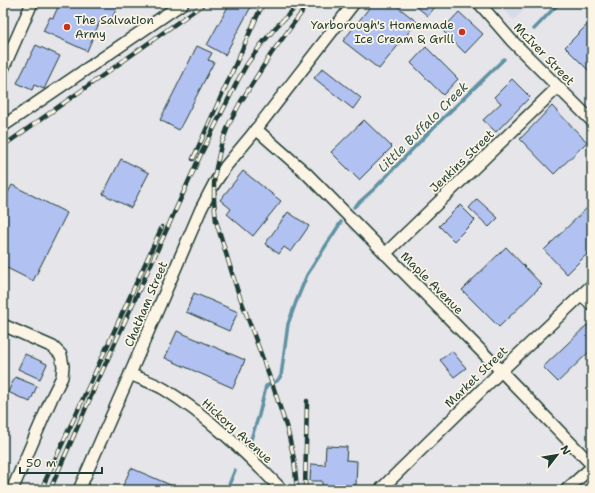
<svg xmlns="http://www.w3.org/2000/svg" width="595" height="493" viewBox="0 0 595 493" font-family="'Shantell Sans',sans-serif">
	<rect width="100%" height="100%" fill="#e6e5e9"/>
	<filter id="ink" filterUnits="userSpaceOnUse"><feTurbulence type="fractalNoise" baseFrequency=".025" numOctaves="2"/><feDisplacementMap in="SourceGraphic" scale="8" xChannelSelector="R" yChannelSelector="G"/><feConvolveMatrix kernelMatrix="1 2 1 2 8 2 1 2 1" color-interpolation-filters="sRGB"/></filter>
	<g filter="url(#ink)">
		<polygon fill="#d6daeb" points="498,3 530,3 514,20"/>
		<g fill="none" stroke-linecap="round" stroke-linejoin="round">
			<g stroke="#6092a3" stroke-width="3.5">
				<polyline points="534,29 559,3"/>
				<polyline points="354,207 374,189 433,128 504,59"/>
				<polyline points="249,445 259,415 266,386 277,381 281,376 288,324 296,302 307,275 341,222"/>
				<polyline points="227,490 235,470"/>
			</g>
		</g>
		<g fill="#b1c1f1" stroke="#1f3d34">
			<polygon points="54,3 119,3 109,25 100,21 87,51 43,31 50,17 53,18 59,5"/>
			<polygon points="230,3 253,3 225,55 207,45"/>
			<polygon points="373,3 393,3 417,22 379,69 343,41"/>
			<polygon points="412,3 438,3 428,16"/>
			<polygon points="459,12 483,34 465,53 442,30"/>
			<polygon points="592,20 592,74 565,47"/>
			<polygon points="36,45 60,56 44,89 34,85 32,90 17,83"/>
			<polygon points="197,46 212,53 208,60 214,62 179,130 160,120"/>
			<polygon points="426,47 458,79 443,95 411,63"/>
			<polygon points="323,68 361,98 353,109 314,78"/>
			<polygon points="512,79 530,97 496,132 483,120 501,103 494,97"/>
			<polygon points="552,106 587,142 554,174 520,139"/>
			<polygon points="364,120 392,147 359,180 331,152"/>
			<polygon points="121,159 149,173 131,208 103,194"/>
			<polygon points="243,171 281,201 253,236 227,214 231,209 220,200"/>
			<polygon points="12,185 67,213 33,281 3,266 3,202"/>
			<polygon points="477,199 498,218 489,227 469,208"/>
			<polygon points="592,203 592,249 567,274 544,250"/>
			<polygon points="460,205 475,220 454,241 439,226"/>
			<polygon points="288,212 309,226 291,252 284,247 279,254 265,244"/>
			<polygon points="506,247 542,285 499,327 462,290"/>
			<polygon points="194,293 238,312 229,331 186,312"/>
			<polygon points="587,325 592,330 592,349 558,382 543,367"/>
			<polygon points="177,331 245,360 233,388 165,358"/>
			<polygon points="452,351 466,368 454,377 440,360"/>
			<polygon points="25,354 47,364 40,379 18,369"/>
			<polygon points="15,377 37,386 30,402 8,392"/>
			<polygon points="326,446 347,447 346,460 357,461 356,485 352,485 351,490 322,490 322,481 310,481 311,464 325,465"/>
			<polygon points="131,468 182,490 121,490"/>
		</g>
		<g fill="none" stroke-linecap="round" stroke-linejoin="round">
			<g stroke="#1f3d34" stroke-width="14">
				<g id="street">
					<polyline points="479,3 511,40 592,121"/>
					<polyline points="3,69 32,3"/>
					<polyline points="3,126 183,3"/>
					<polyline points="256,129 307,174 501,371 592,465"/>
					<polyline points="385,254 558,87"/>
					<polyline points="582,295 592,305"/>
					<polyline points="3,325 53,347 61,355 63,366 62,377 53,395 12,490"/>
					<path d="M 130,374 C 141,379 154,383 164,389 C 208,416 246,453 282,490"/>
					<polyline points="79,490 130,374 201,209 214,184 226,166 251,136 354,3"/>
					<polyline points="380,490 501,371 592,285"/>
					<polyline points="566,490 592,467"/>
				</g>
			</g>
			<use href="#street" stroke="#fcf5e5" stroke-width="11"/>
			<g stroke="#1f3d34" stroke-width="4.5">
				<g id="rail">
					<polyline points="3,146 205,3"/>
					<polyline points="193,159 263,3"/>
					<polyline points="41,490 162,227"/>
					<polyline points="50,490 95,387 201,154 238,80 247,64 260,46 276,27 300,3"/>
					<polyline points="297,490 294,459 288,432 274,389 237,289 216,221 214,200 214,184 215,173 221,145 229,124 240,103 271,54 302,12"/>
					<polyline points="305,490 307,401"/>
				</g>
			</g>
			<use href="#rail" stroke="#fcf5e5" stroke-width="3" stroke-dasharray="9" stroke-linecap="butt"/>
		</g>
	</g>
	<g fill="#c8321e" stroke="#fcf5e5" stroke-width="1.5">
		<circle cx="67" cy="27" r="4"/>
		<circle cx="462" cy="32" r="4"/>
	</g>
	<g text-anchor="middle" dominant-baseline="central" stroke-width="3.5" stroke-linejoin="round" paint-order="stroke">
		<g font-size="12" fill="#1f3d34" stroke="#fcf5e5" text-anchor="start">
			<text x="75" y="20">The Salvation<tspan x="75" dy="14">Army</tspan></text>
			<text x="454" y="25" text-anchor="end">Yarborough's Homemade<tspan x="454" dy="14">Ice Cream &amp; Grill</tspan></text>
		</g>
		<g font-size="12" fill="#1f3d34" stroke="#fcf5e5">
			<text transform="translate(544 54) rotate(46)">McIver Street</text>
			<text transform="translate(462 161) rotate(-44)">Jenkins Street</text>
			<text transform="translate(432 283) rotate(45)">Maple Avenue</text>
			<text transform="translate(146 304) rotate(-67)">Chatham Street</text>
			<text transform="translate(476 377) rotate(-44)">Market Street</text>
			<text transform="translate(237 431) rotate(42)">Hickory Avenue</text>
		</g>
		<g font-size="13" font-style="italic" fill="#355959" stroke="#fcf5e5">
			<text transform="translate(423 127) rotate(-45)">Little Buffalo Creek</text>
		</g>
	</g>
	<rect width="595" height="493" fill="none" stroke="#fcf5e5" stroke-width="16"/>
	<rect x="8" y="8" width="579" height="477" fill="none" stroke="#1f3d34" stroke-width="1.5" filter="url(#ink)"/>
	<g transform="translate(557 455) rotate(59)" stroke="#fcf5e5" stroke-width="3" paint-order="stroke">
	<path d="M0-3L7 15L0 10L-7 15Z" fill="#1f3d34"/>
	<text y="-6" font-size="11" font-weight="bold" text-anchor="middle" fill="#1f3d34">N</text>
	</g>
	<path d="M20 467v6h82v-6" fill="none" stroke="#1f3d34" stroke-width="2"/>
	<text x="26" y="467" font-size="12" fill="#1f3d34" stroke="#fcf5e5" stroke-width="3" paint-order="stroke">50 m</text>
</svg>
